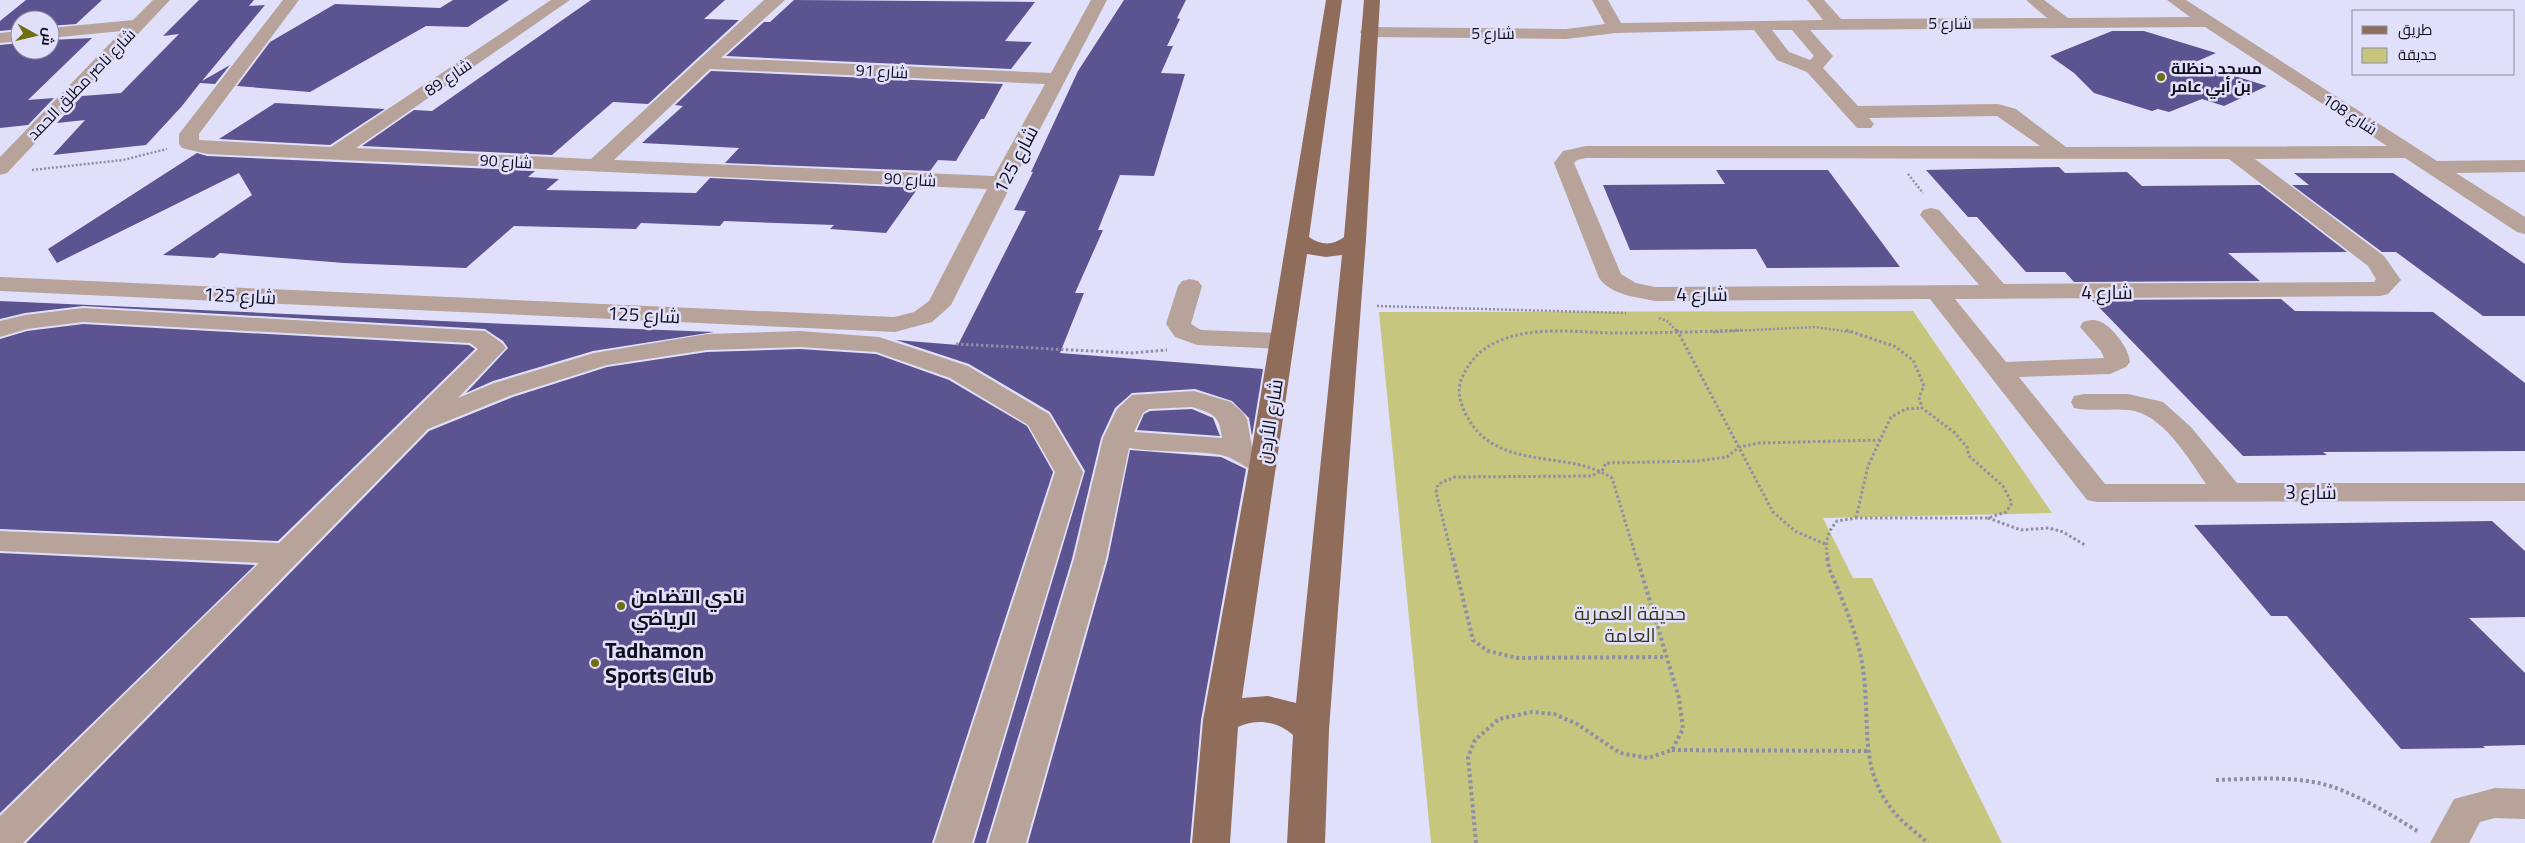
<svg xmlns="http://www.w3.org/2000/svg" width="2525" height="843" viewBox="0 0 2525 843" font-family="'Titillium Web',Cairo,sans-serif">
	<rect width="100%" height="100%" fill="#e1e0fb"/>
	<polygon fill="#c6c67f" points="1913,311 2052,513 1823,518 1853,578 1872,578 2002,843 1431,843 1379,312"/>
	<g fill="#5c5490">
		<polygon points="26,0 102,0 76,24 50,26 50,20 20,20 20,29 0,31 0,21"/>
		<polygon points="199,0 254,0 249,6 265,5 202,81 230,65 215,84 200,83 182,106 146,145 53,155 85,120 57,123 82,96 121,93 179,34 163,36"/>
		<polygon points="453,0 509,0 468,27 426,26 310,92 237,86 270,42 335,4 440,8"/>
		<polygon points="591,0 725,0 704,19 739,20 648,104 613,102 552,155 362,146 414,110 432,111"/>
		<polygon points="794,0 1035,2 1005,41 1032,42 1011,69 726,56 764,22 770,22"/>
		<polygon points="1124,0 1186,0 1177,18 1180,19 1167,46 1173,46 1161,73 1185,74 1154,176 1120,175 1098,230 1103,230 1075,293 1084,293 1060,353 1263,369 1252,436 1249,418 1232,401 1195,389 1132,393 1115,408 1101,438 1072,559 986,843 974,843 1085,471 1050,412 969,364 896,340 958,345 1026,211 1014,210 1033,172 1031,172 1078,71"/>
		<polygon points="2112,31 2144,31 2216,53 2193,63 2267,86 2224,106 2202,99 2169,112 2158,109 2152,111 2094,93 2074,73 2050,56"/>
		<polygon points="92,38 28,100 54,98 28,125 0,128 0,45 20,43 20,50 50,50 50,40"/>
		<polygon points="711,71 1003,84 984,119 981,119 956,161 938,160 930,171 725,163 739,148 642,143 683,106 675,105"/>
		<polygon points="275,103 385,109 330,145 219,139"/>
		<polygon points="197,153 207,156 535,171 528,177 559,179 546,190 696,193 710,178 918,188 886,233 830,229 834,225 724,221 720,226 641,223 636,229 514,226 466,268 344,263 220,253 214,258 163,255 252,195 239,173 57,263 48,249"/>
		<polygon points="2059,167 2065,173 2127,172 2142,186 2260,185 2347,252 2228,253 2260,281 2074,282 2065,272 2026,272 1977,217 1968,217 1926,170"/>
		<polygon points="1716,170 1828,170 1900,267 1767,268 1756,249 1630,250 1603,185 1725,184"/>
		<polygon points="2294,173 2393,173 2525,264 2525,316 2483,316 2396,252 2382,252 2292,185 2309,185"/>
		<polygon points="2281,299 2295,311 2433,312 2525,383 2525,451 2323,452 2327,455 2243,456 2092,300"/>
		<polygon points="0,301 508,324 714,332 593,351 493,381 466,393 508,348 503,341 485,329 83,306 25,313 0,319"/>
		<polygon points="83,324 469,345 475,349 278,541 0,529 0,339 27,331"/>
		<polygon points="800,349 876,354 949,380 1027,426 1053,472 932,843 26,843 429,431 513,397 607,367 707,352"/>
		<polygon points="1192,409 1213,418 1220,436 1137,430 1144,414 1150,411"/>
		<polygon points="1130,450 1221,457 1246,469 1201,720 1190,843 1028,843 1108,559"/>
		<polygon points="2492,521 2525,551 2525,617 2469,618 2525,673 2525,745 2483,746 2485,748 2401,749 2287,616 2271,616 2194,525"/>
		<polygon points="0,553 255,565 0,813"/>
	</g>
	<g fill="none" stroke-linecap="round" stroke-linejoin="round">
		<g stroke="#908ea5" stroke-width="2.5" stroke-dasharray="2 2" stroke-linecap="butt">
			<polyline points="32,170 123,160 167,149"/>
			<polyline points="1908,174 1923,193"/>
			<polyline points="1377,306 1626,313"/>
			<polyline points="1659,318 1667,321 1678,332"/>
			<polyline points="1713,332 1815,327 1850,332"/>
		</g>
		<g stroke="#908ea5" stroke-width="3" stroke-dasharray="2.5 2.5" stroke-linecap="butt">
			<polyline points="1677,330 1773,512 1795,531 1825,544"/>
			<polyline points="956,344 1131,353 1167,350"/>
			<polyline points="1856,518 1868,466 1891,417 1906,409 1922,408"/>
			<polyline points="1988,518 2021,530 2049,528 2063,532 2085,545"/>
			<polyline points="1453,560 1436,492 1438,484 1455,477 1591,476 1602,471 1606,463 1698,461 1727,457 1739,447 1759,443 1881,440"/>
			<path d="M 1637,560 L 1612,478 C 1574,453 1520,467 1483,437 C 1469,425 1454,398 1461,380 C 1469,361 1480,349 1499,341 C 1534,326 1575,332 1612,333 C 1655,333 1698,332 1741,330"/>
			<path d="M 1828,560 C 1825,543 1826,534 1837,521 L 1856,518 L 1988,518 L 2006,512 L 2012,503 L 2003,486 L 1969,456 L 1967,447 L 1955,433 L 1922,408 L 1919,397 L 1924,386 L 1913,360 L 1894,346 L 1846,330"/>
		</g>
		<g stroke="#908ea5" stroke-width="4" stroke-dasharray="3 3" stroke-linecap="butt">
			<polyline points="1453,558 1473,640 1488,651 1517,658 1666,657"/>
			<path d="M 1827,558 L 1829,568 C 1844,604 1860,638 1864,677 C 1870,726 1859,770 1894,812 C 1903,823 1917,833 1928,843"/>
			<polyline points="1672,750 1867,751"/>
			<path d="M 2216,780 C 2250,779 2285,776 2319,783 C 2351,790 2391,815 2419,832"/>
			<polyline points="1476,843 1468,757 1475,740 1499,719 1532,712 1554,714 1577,724 1620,753 1648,758 1672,750 1683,729 1679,698 1637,558"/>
		</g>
		<g fill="#b7a399" fill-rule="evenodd">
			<polygon points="153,0 170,0 7,173 0,175 0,157 122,31 50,38 50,28 133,20"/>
			<path d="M 283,0 L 299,0 L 199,134 L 199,140 L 331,147 L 551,0 L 570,0 L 356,148 L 591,159 L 764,0 L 785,0 L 721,58 L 1051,73 L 1091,0 L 1107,0 L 1012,183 L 951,305 L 932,322 L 895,332 L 0,291 L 0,277 L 894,317 L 914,312 L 929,301 L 987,189 L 207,154 L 182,148 L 179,144 L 179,134 ZM 710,69 L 1045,84 L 994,176 L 614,160 Z"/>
			<path d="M 1592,0 L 1608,0 L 1621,23 L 1823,20 L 1807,0 L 1824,0 L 1841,19 L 2047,18 L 2026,0 L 2044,0 L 2068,18 L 2190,17 L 2167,0 L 2186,0 L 2437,161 L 2525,160 L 2525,172 L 2456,173 L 2525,217 L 2525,234 L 2517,232 L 2405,158 L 2255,159 L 2384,256 L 2401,280 L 2388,294 L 2380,296 L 1955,299 L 2006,362 L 2104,358 L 2101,351 L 2080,327 L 2083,322 C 2089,320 2093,319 2099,321 C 2112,326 2129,348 2130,362 L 2126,367 L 2110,374 L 2019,377 L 2105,484 L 2206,484 C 2188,458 2163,414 2129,410 C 2111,408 2092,412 2074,408 L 2071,402 L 2074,396 L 2084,394 L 2128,394 L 2163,402 L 2191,427 L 2237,483 L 2525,483 L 2525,501 L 2097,502 L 2087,500 L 1930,299 L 1655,301 C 1636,297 1611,295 1599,278 L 1554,163 L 1563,151 L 1586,146 L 2040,146 L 1997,116 L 1869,118 L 1874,124 L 1871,128 L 1857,128 L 1807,72 L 1777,60 L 1754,30 L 1616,33 L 1566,39 L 1369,37 L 1363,36 L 1360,32 L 1363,28 L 1369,27 L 1566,29 L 1605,24 ZM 2205,27 L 2387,146 L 2066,147 L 2016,109 L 1998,104 L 1858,106 L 1823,68 L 1833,56 L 1810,30 ZM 1772,30 L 1792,30 L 1814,56 L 1810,60 L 1789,52 ZM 1586,158 L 2229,159 L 2368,266 L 2376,279 L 2374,282 L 2004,284 L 1939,210 L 1931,208 L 1923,210 L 1920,215 L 1979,285 L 1655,287 L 1636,283 L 1621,274 L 1574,163 L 1577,160 Z"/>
			<polygon points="20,31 20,41 0,43 0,33"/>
			<polygon points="1190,279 1198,281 1202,286 1191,324 1201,330 1281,333 1290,336 1294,341 1290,346 1281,349 1197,345 1175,337 1166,324 1178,286 1182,281"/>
			<polygon points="83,308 485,331 502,343 506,348 458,398 494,383 594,353 707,334 800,331 879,337 968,366 1049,414 1083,472 972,843 934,843 1055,472 1028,425 950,378 876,352 800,347 707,350 607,365 512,395 428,429 23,843 0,843 0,816 259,563 0,551 0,531 279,543 478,349 470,343 83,322 27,329 0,337 0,321 25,315"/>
			<path d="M 1194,391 L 1231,402 L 1243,413 L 1247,419 L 1252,447 L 1260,450 L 1277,466 L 1273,472 C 1252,478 1241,459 1221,455 C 1192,450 1158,453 1129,448 L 1106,559 L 1026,843 L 988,843 L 1074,559 L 1103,438 L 1117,409 L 1132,395 ZM 1192,407 C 1214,414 1219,415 1222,438 L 1134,432 L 1143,413 L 1149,409 Z"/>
			<polygon points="2495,788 2525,789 2525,819 2495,818 2480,822 2469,843 2430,843 2454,799"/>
		</g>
		<path fill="#906d5b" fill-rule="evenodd" d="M 1326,0 L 1342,0 L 1309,237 C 1320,245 1333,246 1344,237 L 1364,0 L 1380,0 L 1366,239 L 1329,730 L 1325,843 L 1287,843 L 1293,735 C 1277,721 1257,718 1238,727 L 1230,843 L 1192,843 L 1203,720 L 1249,466 ZM 1307,254 L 1326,257 L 1342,255 L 1296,703 L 1268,696 L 1242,698 Z"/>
	</g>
	<g fill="#706e0e" stroke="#e1e0fb" stroke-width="2">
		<circle cx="2161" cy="77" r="5"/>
		<circle cx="621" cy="606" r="5"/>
		<circle cx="595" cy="663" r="5"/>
	</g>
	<g text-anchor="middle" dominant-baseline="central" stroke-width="5" stroke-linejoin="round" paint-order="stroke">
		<g font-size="16" fill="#100e1d" stroke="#e1e0fb">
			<text x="1950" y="23">شارع 5</text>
			<text x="1493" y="33">شارع 5</text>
			<text transform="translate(882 71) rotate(3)">شارع 91</text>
			<text transform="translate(448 77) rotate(-34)">شارع 89</text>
			<text transform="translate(81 84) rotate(-46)">شارع ناصر مطلق الحمد</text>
			<text transform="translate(2350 114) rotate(33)">شارع 108</text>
			<text transform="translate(506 161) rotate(3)">شارع 90</text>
			<text transform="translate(910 179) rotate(3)">شارع 90</text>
		</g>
		<g font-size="16" font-weight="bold" fill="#100e1d" stroke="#e1e0fb" text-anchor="start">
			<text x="2171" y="68">مسجد حنظلة<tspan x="2171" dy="18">بن أبي عامر</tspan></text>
		</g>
		<g font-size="19" fill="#100e1d" stroke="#e1e0fb">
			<text transform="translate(1015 159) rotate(-62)">شارع 125</text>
			<text x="2107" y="291">شارع 4</text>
			<text x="1702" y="293">شارع 4</text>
			<text transform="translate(240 295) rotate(3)">شارع 125</text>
			<text transform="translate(644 314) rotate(3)">شارع 125</text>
			<text transform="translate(1269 421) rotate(-81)">شارع الأردن</text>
			<text x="2311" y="491">شارع 3</text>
		</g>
		<g font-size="19" font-weight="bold" fill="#100e1d" stroke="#e1e0fb" text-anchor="start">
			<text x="631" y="595">نادي التضامن<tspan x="631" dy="22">الرياضي</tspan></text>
		</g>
		<g font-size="19" fill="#353514" stroke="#e1e0fb">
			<text x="1630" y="612">حديقة العمرية<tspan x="1630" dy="22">العامة</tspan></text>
		</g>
		<g font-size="22" font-weight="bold" fill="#100e1d" stroke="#e1e0fb" text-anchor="start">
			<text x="605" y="650">Tadhamon<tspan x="605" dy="25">Sports Club</tspan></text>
		</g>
	</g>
	<rect x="2352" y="10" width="162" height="65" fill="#e1e0fb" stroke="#8d8ca2"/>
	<rect x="2362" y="26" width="25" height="8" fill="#906d5b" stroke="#8d8ca2"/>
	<text x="2398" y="35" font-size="15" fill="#100e1d">طريق</text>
	<rect x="2362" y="48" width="25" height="15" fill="#c6c67f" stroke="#8d8ca2"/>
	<text x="2398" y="60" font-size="15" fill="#100e1d">حديقة</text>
	<g transform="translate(35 35) rotate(98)"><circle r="24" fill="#e1e0fb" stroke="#8d8ca2"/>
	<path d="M0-4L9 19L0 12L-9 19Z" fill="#706e0e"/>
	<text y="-8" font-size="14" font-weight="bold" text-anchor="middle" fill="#100e1d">ش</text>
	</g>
</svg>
